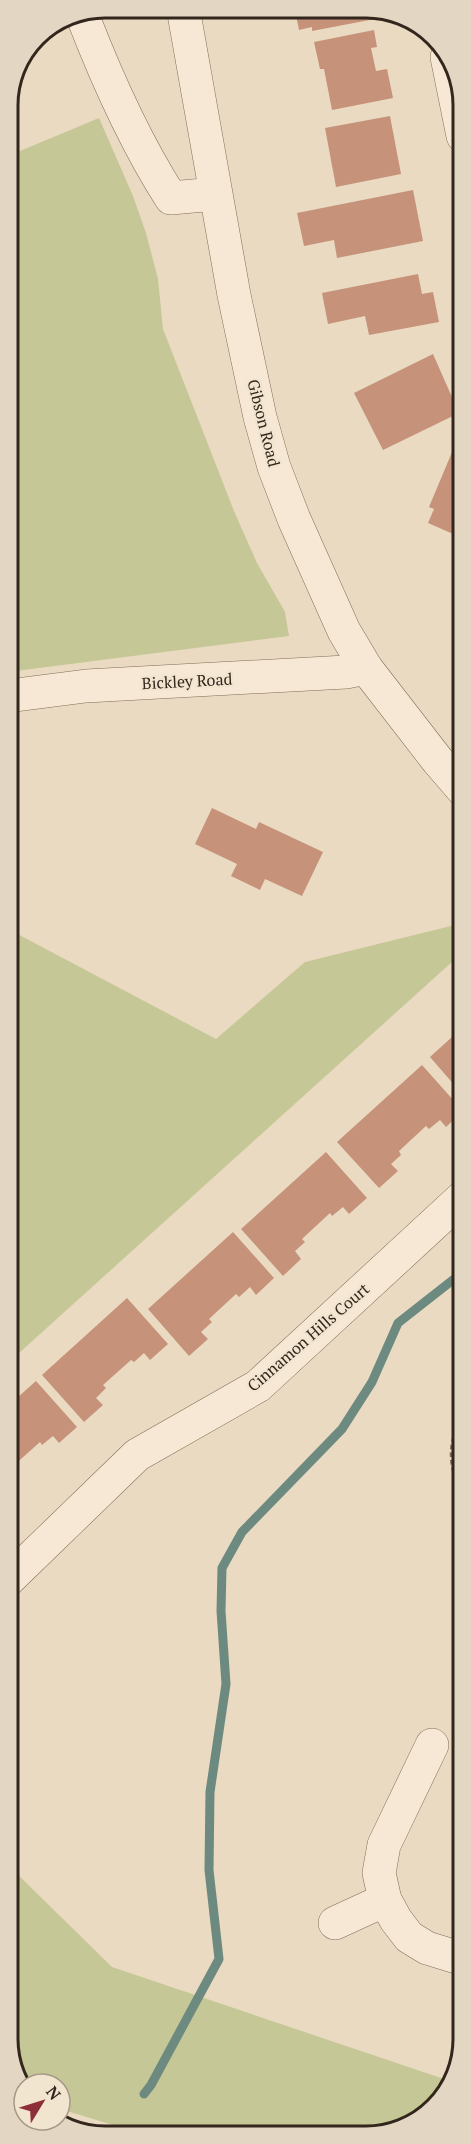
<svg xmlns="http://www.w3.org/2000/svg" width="471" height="2144" viewBox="0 0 471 2144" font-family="'PT Serif',serif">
	<rect width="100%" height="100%" fill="#eadac1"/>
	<g fill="#c6c796">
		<polygon points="99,118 133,196 146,233 158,279 163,329 234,511 257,563 285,612 289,636 8,672 8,156"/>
		<polygon points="463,923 463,952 8,1363 8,929 216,1039 305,962"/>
		<polygon points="8,1865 112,1967 447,2080 435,2108 378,2136 146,2135 60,2109 60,2084 24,2084 24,2086 8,2051"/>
	</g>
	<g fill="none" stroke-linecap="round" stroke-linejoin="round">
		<polyline stroke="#6c8a80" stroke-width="9" points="144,2094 151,2085 219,1959 209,1870 210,1792 226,1684 221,1611 222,1568 242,1532 342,1429 372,1382 398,1323 463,1272"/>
	</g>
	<g fill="#c6927a">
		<polygon points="295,10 378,11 380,18 312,31 312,27 299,30"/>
		<polygon points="374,30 377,47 371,48 376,71 387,69 393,98 332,110 324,69 320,69 314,42"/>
		<polygon points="390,116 401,174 336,187 325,128"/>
		<polygon points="413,190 423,241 337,258 334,240 304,246 297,213"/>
		<polygon points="418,274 422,294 433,292 439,322 369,335 365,316 328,324 322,293"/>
		<polygon points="433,354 459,413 383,450 354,393"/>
		<polygon points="455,445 463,448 463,530 460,537 428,523 434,509 429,507"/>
		<polygon points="212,808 256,829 259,822 323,852 302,896 265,879 260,890 231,876 237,864 195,844"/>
		<polygon points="463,1027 463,1095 430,1057"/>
		<polygon points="422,1065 463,1111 446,1127 440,1120 429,1129 426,1126 399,1151 401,1155 391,1164 398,1171 379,1188 337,1142"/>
		<polygon points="326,1152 367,1198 349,1214 343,1207 332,1216 330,1213 302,1239 305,1242 295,1251 301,1259 283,1276 241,1229"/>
		<polygon points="233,1232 274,1278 256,1295 250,1287 239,1297 236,1294 209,1319 212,1322 201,1332 208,1339 189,1356 148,1309"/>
		<polygon points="127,1298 168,1344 150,1360 144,1353 134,1362 131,1360 103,1385 106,1388 96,1398 103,1405 84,1422 42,1375"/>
		<polygon points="36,1381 77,1427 59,1443 53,1436 42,1445 40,1442 12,1467 15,1471 8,1477 8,1406"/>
	</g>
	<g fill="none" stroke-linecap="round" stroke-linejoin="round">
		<g stroke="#826c5a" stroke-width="34">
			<g id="minor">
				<polyline points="183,8 234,295 260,417 274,467 294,519 344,631 366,668 438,761 463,790"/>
				<path d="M 83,17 C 107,79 135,142 171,198 L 215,194"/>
				<polyline points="447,57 463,136"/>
				<polyline points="8,696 86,686 346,672 366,668"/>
				<polyline points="8,1580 137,1455 258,1386 463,1197"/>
				<polyline points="432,1745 384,1845 379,1873 385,1900 396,1920 409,1937 427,1948 463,1959"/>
				<polyline points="335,1923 385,1900"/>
			</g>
		</g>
		<path stroke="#826c5a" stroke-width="4" stroke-dasharray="4.5 3" stroke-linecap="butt" d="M 463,1417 C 448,1442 448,1467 463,1492"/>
		<use href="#minor" stroke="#f6e8d4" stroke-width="33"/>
		<g stroke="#33261d" stroke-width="7">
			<polyline id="rail" points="82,2132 89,2135"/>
		</g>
		<use href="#rail" stroke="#f2e5d0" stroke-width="4.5" stroke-dasharray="14" stroke-linecap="butt"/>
	</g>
	<g text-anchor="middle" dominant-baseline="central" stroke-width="4.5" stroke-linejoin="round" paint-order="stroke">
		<g font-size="16" fill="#33261d" stroke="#f2e5d0">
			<text transform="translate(264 423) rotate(76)">Gibson Road</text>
			<text transform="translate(187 681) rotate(-3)">Bickley Road</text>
			<text transform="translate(308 1337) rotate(-41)">Cinnamon Hills Court</text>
		</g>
	</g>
	<path d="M0 0H471V2144H0ZM105 18H366A87 87 0 0 1 453 105V2039A87 87 0 0 1 366 2126H105A87 87 0 0 1 18 2039V105A87 87 0 0 1 105 18Z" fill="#e3d6c2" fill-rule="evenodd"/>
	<path fill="none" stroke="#33261d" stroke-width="3" d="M105 18H366A87 87 0 0 1 453 105V2039A87 87 0 0 1 366 2126H105A87 87 0 0 1 18 2039V105A87 87 0 0 1 105 18Z"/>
	<g transform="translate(42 2102) rotate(52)"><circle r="28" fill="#f2e5d0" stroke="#a69988" stroke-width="1.5"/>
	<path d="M0-4.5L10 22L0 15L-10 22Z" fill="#8c2f38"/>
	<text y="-9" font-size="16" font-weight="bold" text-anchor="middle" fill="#33261d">N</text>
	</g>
</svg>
